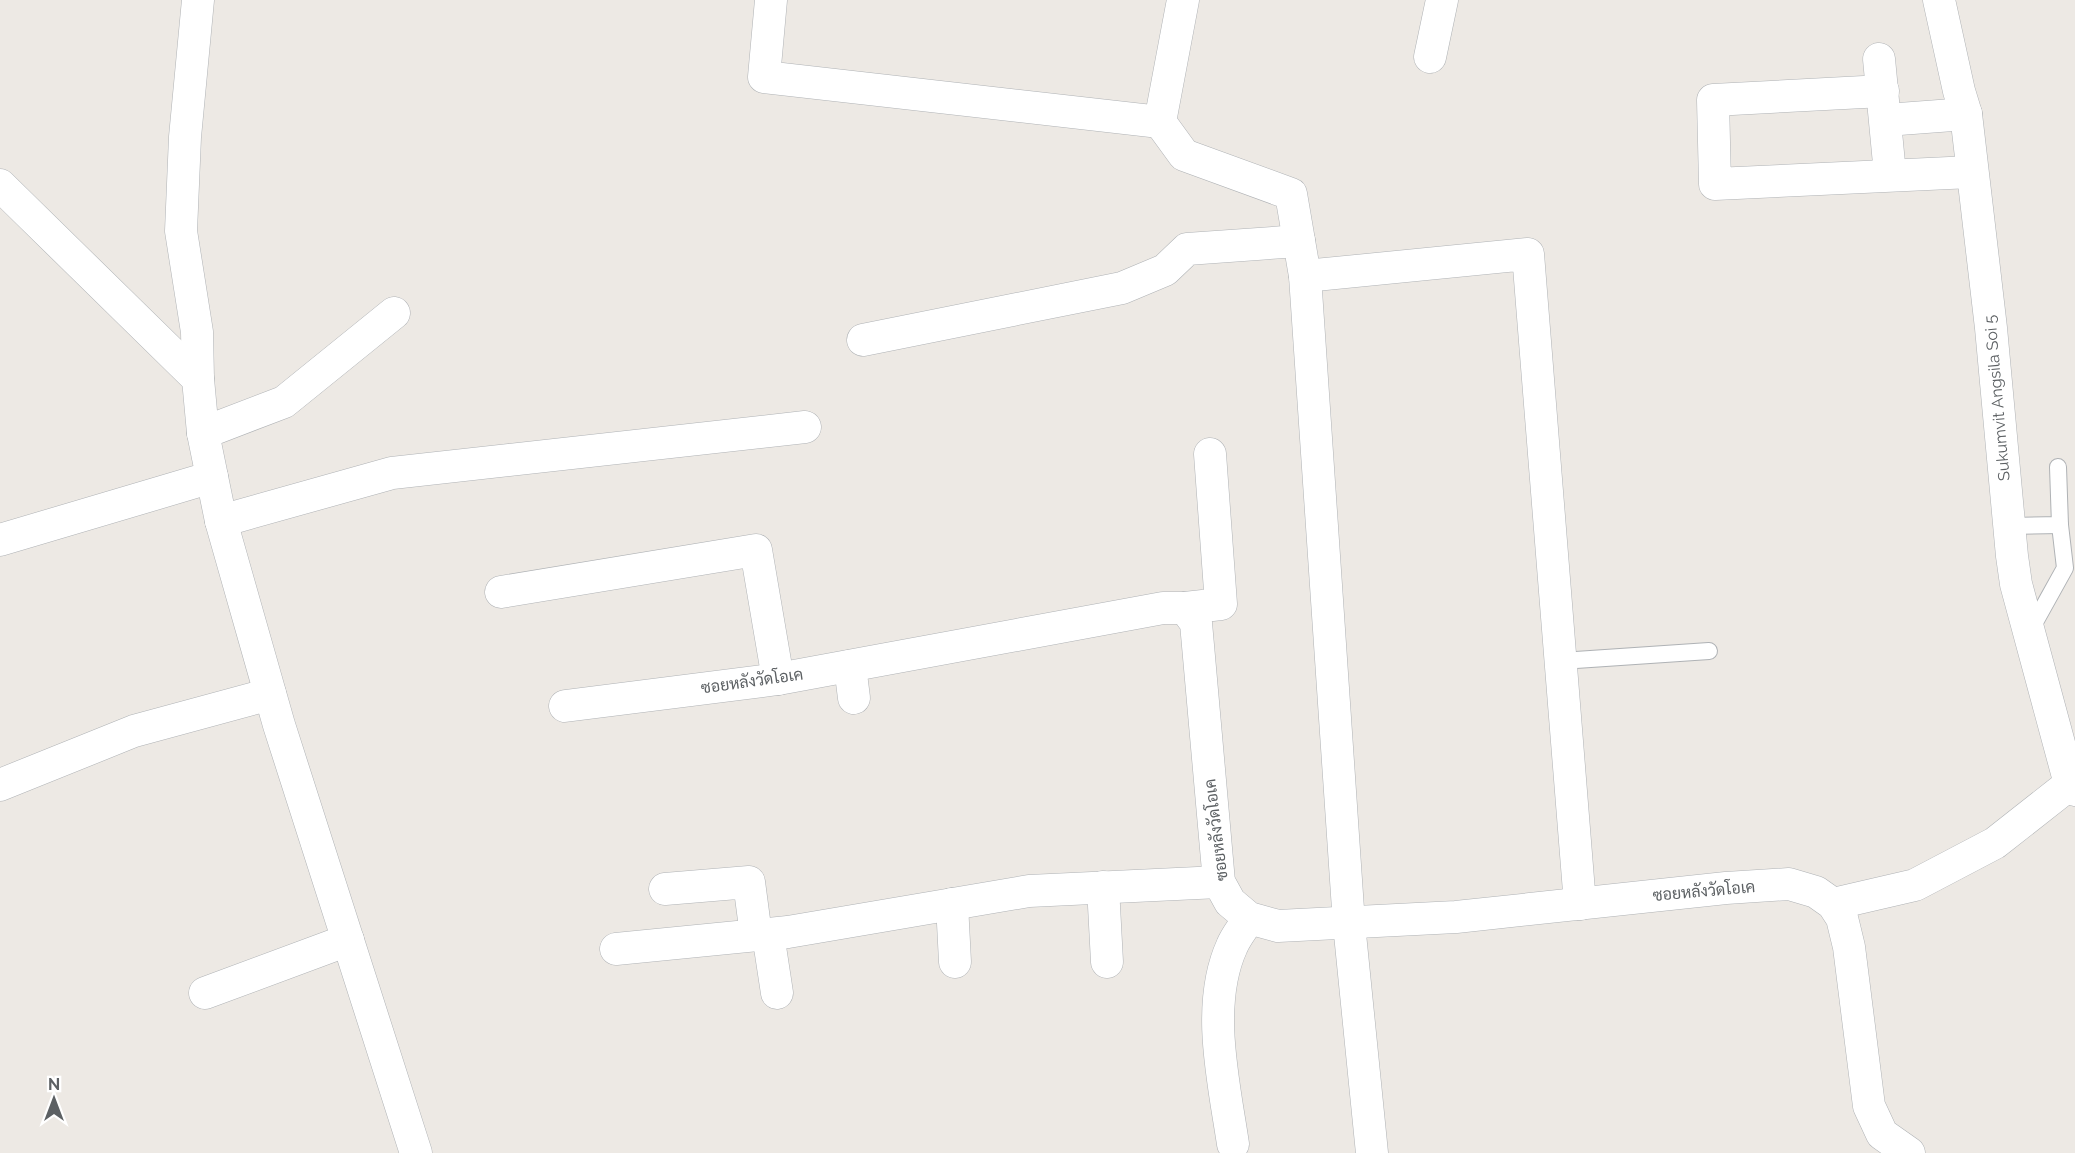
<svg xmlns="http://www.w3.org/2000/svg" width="2075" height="1153" viewBox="0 0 2075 1153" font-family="Raleway,Sarabun,sans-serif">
	<rect width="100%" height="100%" fill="#ede9e4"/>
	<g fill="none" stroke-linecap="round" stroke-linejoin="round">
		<g stroke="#afb2b5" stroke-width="18">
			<g id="service">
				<polyline points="2009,526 2060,525 2058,467"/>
				<polyline points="2030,631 2065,568 2060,525"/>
				<polyline points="1561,661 1709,651"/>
			</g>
		</g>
		<g stroke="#afb2b5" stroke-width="33">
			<g id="minor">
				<polyline points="198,0 185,137 181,231 197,332 198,379"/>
				<polyline points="771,0 764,77 1160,122"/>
				<polyline points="1183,0 1160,122 1184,155 1291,194 1305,276 1349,924 1372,1153"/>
				<polyline points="1939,0 1959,91 1966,114 1991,328 2012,556 2016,584 2070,784 2075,790"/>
				<polyline points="1430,57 1442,0"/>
				<polyline points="1879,59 1890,174"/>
				<polyline points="1883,91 1713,100 1715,184 1971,172"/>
				<polyline points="1886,120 1966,114"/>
				<polyline points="0,185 198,379 203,433 221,521 279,725 416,1153"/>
				<polyline points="1305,276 1528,254 1580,904"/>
				<polyline points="863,340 1122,288 1165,270 1187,249 1299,241"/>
				<polyline points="203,433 284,402 394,313"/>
				<polyline points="221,521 392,473 805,427"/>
				<polyline points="0,540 212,477"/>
				<polyline points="501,592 756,550 778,679"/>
				<polyline points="1185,608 1221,604 1210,454"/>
				<polyline points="850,666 854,698"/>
				<polyline points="565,706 778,679 1163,608 1185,608 1196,623 1219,882 1230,902 1249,918 1278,926 1456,917 1726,888 1789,884 1816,892 1833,904 1842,918 1849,947 1869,1106 1882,1134 1909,1153"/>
				<polyline points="0,785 134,731 270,694"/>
				<polyline points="1103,887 1107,962"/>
				<polyline points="665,889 749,882 756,935"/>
				<polyline points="952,904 955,962"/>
				<polyline points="1833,904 1915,885 1995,843 2070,784"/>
				<polyline points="768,934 777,993"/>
				<polyline points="616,949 788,932 1029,891 1219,882"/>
				<polyline points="205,993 348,940"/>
				<path d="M 1233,1144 C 1224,1083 1205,1005 1232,946 C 1236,936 1244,927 1249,918"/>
			</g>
		</g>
		<use href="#service" stroke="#fff" stroke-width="16"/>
		<use href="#minor" stroke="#fff" stroke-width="32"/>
	</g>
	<g text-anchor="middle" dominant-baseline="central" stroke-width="4.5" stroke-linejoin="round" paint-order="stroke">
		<g font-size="16" fill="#5c6063" stroke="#fff">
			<text transform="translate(1997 398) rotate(-95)">Sukumvit Angsila Soi 5</text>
			<text transform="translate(752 681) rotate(-8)">ซอยหลังวัดโอเค</text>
			<text transform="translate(1216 830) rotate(-97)">ซอยหลังวัดโอเค</text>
			<text transform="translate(1704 891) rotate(-5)">ซอยหลังวัดโอเค</text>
		</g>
	</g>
	<g transform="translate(54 1099)" stroke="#ffffff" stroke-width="4.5" paint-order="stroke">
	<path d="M0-4.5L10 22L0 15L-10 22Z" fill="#5c6063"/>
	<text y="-9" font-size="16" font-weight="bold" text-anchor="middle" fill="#5c6063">N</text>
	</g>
</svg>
